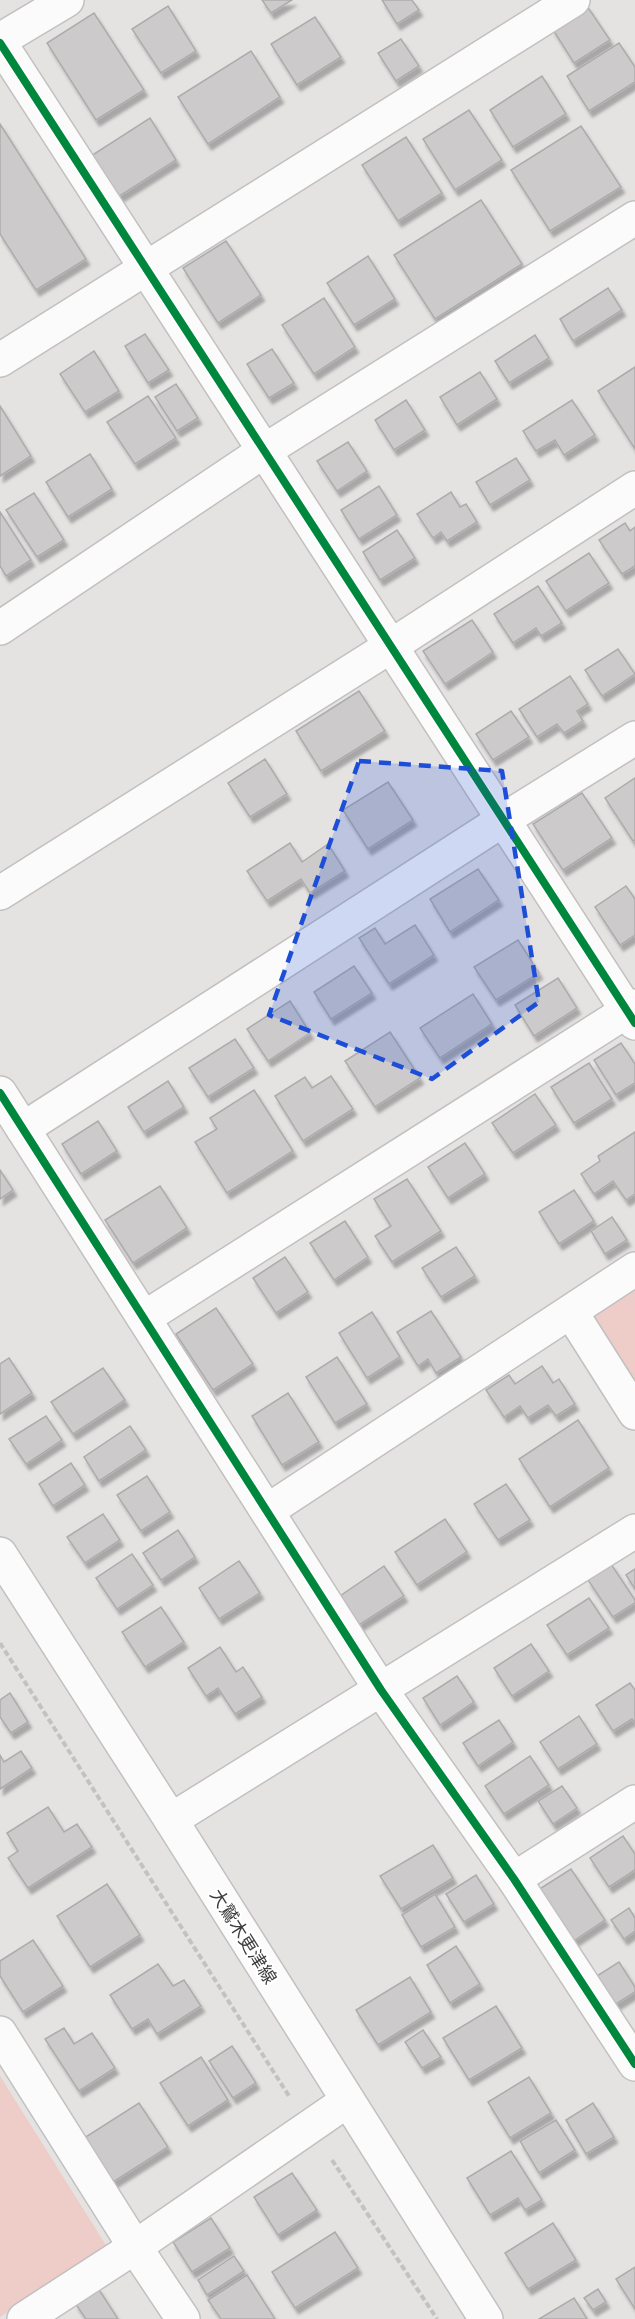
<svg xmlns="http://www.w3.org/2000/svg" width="635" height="2319" viewBox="0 0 635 2319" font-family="Manrope,'Noto Sans JP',sans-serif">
	<defs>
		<filter id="shadow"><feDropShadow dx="3.5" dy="6" stdDeviation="1.5" flood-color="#0004"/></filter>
	</defs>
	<rect width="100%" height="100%" fill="#e5e2e2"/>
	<g fill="#eeccc8">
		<polygon points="635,1288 635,1386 591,1316"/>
		<polygon points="0,2076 107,2247 0,2317"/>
	</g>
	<g fill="#cccaca" stroke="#adacac" stroke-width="1.5" filter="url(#shadow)">
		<polygon points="262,0 292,0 271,13"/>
		<polygon points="382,0 412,0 419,10 397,24"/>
		<polygon points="168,6 196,51 161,73 132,29"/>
		<polygon points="587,6 610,40 574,63 552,28"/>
		<polygon points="94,13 144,90 96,120 47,43"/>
		<polygon points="315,17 341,57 297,85 271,44"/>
		<polygon points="401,39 419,66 396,81 378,53"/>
		<polygon points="619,43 635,67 635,82 589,111 567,76"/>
		<polygon points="251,51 280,97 208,144 178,97"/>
		<polygon points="542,76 566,114 513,147 490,110"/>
		<polygon points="469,110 502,160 455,190 423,139"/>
		<polygon points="150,118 176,160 118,197 91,156"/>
		<polygon points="0,124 86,259 36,290 0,234"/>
		<polygon points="581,126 621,187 550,231 511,170"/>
		<polygon points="406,137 442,193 398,221 362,165"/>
		<polygon points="481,200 522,264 435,319 394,255"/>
		<polygon points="226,241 261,295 218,323 183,268"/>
		<polygon points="368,256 395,299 354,325 327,283"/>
		<polygon points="608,288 622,310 573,341 560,319"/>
		<polygon points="324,298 355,347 314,374 282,325"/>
		<polygon points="145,334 169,370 148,383 125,346"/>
		<polygon points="535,335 549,358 509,383 495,361"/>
		<polygon points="272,349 294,383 269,398 247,364"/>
		<polygon points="94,351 119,391 85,412 60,374"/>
		<polygon points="635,367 635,449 598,391"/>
		<polygon points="480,372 497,399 457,425 440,397"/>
		<polygon points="176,384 198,418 177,431 155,397"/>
		<polygon points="148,396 176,438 135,464 107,422"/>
		<polygon points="406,400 425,430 394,450 375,420"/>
		<polygon points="572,400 595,435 564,455 555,440 536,451 523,431"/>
		<polygon points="0,406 31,456 0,476"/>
		<polygon points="348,442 367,471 337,491 317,461"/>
		<polygon points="90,454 112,489 68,517 46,482"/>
		<polygon points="516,458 530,480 490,505 476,482"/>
		<polygon points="379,486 397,515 359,539 341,510"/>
		<polygon points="451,492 460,507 466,504 477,522 447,541 441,532 433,538 417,514"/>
		<polygon points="34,493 64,540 37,557 6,510"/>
		<polygon points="0,512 31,560 6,576 0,566"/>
		<polygon points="625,523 630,531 635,527 635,566 622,574 599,540"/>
		<polygon points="397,530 415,558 380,580 363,552"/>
		<polygon points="589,553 609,583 566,611 546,581"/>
		<polygon points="538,586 562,623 541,636 536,628 513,643 494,614"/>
		<polygon points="472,620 493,652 445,684 423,651"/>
		<polygon points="618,649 635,674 602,696 585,670"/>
		<polygon points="570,676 588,704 577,711 583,721 564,733 557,724 537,737 519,709"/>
		<polygon points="359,691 385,731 321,771 296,731"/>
		<polygon points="511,711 529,737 493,760 476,734"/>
		<polygon points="265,759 287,794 250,817 228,783"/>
		<polygon points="635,778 635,840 633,841 605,798"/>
		<polygon points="388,782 413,820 368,849 343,810"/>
		<polygon points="582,793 612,838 563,870 533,824"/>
		<polygon points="290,843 302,862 328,844 345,871 310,893 301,879 267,901 247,871"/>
		<polygon points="478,869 499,900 450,932 430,899"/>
		<polygon points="626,886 635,899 635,935 620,945 595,907"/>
		<polygon points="415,925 434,955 389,984 359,938 375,928 385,944"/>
		<polygon points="518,940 539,973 496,1000 474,967"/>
		<polygon points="354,966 372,993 331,1019 314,992"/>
		<polygon points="558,978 577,1008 534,1036 515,1005"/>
		<polygon points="473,994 492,1024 440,1058 420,1028"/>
		<polygon points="290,1001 310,1033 268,1061 247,1029"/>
		<polygon points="390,1032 420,1078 375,1107 345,1061"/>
		<polygon points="235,1039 254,1068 208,1097 189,1068"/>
		<polygon points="621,1043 635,1064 635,1083 616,1095 594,1060"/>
		<polygon points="589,1063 612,1099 574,1123 551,1087"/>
		<polygon points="331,1076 353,1109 303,1141 275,1096 305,1077 312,1088"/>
		<polygon points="168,1081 184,1107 144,1132 128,1107"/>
		<polygon points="254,1090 293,1151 227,1193 195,1142 217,1129 210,1118"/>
		<polygon points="535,1094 556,1125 513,1153 492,1123"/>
		<polygon points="98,1121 117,1151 81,1174 62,1144"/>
		<polygon points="635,1132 635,1194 626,1200 613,1181 594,1194 581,1174 600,1161 598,1156"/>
		<polygon points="465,1143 485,1174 448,1198 428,1167"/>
		<polygon points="0,1170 13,1190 0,1199"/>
		<polygon points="407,1179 441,1231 392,1262 375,1236 391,1226 374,1199"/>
		<polygon points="160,1186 187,1228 133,1263 105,1220"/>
		<polygon points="574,1190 594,1221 559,1244 539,1212"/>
		<polygon points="612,1217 627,1240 605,1254 591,1231"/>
		<polygon points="345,1221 368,1257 334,1280 310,1243"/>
		<polygon points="456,1247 475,1276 441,1297 422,1268"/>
		<polygon points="285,1257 308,1292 276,1313 253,1278"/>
		<polygon points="216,1308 253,1364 213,1390 176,1334"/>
		<polygon points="431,1311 461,1357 436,1373 428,1359 418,1366 397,1332"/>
		<polygon points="372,1312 400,1357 367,1378 339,1333"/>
		<polygon points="337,1357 367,1404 335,1423 306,1377"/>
		<polygon points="9,1358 32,1393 0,1414 0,1364"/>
		<polygon points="542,1366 553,1383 559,1379 575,1404 556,1416 548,1405 528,1418 520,1406 504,1417 486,1390 509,1375 515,1384"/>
		<polygon points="103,1368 125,1400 73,1434 51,1402"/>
		<polygon points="288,1393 319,1442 282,1465 252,1416"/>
		<polygon points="46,1416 62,1440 26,1464 9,1439"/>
		<polygon points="578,1420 609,1468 550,1507 519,1459"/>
		<polygon points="130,1426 146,1450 99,1481 84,1457"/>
		<polygon points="71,1463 85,1485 53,1506 39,1484"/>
		<polygon points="147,1476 170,1512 141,1531 117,1495"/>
		<polygon points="506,1484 530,1520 498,1540 474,1504"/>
		<polygon points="103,1514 120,1540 85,1563 67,1537"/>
		<polygon points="445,1519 467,1552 417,1585 395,1552"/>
		<polygon points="178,1530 195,1557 161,1580 143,1553"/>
		<polygon points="132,1554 153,1585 117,1609 96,1578"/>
		<polygon points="239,1561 260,1593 219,1619 199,1588"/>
		<polygon points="611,1564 635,1600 635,1603 613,1617 588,1580"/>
		<polygon points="384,1566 404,1596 359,1625 340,1596"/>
		<polygon points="635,1569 635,1589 626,1575"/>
		<polygon points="589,1598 609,1628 567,1655 547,1625"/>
		<polygon points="161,1607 184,1642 145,1667 122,1632"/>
		<polygon points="531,1644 549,1671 512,1696 494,1668"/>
		<polygon points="220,1647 236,1672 243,1667 262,1697 235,1714 218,1688 206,1696 188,1668"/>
		<polygon points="457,1676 474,1702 440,1725 423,1698"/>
		<polygon points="630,1683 635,1690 635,1723 632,1719 613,1731 596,1705"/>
		<polygon points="10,1693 28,1722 11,1733 0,1717 0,1700"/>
		<polygon points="579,1716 597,1744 558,1769 540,1742"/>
		<polygon points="499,1720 513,1742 478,1766 463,1743"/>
		<polygon points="21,1751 32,1768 0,1789 0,1755 4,1762"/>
		<polygon points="530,1756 549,1785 504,1814 485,1786"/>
		<polygon points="562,1786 577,1808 553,1824 538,1801"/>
		<polygon points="48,1807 64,1832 77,1824 92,1847 28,1888 8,1858 18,1851 7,1833"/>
		<polygon points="623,1836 635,1854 635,1870 609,1887 590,1858"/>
		<polygon points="433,1845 453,1878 401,1909 380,1876"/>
		<polygon points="571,1869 605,1920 572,1942 538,1890"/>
		<polygon points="476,1875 494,1904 464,1922 446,1894"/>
		<polygon points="107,1884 140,1935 90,1967 57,1916"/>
		<polygon points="435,1894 455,1927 421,1947 402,1915"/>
		<polygon points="629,1908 635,1918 635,1931 624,1939 611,1920"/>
		<polygon points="33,1940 63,1986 23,2012 0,1976 0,1961"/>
		<polygon points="456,1946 480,1984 450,2003 427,1965"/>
		<polygon points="619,1962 635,1987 635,1992 608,2009 589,1981"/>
		<polygon points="158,1964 173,1986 184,1980 201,2006 157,2034 148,2019 132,2029 110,1995"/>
		<polygon points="410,1977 431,2012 378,2045 356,2010"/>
		<polygon points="496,2006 522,2048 469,2080 443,2038"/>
		<polygon points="64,2028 74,2044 92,2033 115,2068 79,2091 45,2039"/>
		<polygon points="423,2030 441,2057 422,2068 405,2042"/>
		<polygon points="232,2046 256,2083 233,2098 209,2061"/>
		<polygon points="201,2057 228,2100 188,2126 160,2083"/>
		<polygon points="529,2077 551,2113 510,2138 488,2102"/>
		<polygon points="139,2103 168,2147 110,2184 81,2140"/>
		<polygon points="593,2103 614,2137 586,2154 566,2120"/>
		<polygon points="556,2120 575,2150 539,2173 520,2141"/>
		<polygon points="511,2151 542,2200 525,2210 518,2198 490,2215 467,2178"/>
		<polygon points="292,2173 317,2210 278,2235 254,2197"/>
		<polygon points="211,2218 230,2248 192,2272 173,2242"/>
		<polygon points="553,2223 576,2260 528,2289 505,2253"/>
		<polygon points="335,2232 358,2268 295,2308 272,2272"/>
		<polygon points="234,2256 244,2271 207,2295 198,2280"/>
		<polygon points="635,2267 635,2309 616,2279"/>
		<polygon points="247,2275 275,2319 221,2319 208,2300"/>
		<polygon points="98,2288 118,2319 86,2319 75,2303"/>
		<polygon points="598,2289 606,2302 593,2310 584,2298"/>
		<polygon points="574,2298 587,2319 539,2319"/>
	</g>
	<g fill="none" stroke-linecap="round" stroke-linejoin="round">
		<g stroke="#c2c0c0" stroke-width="36">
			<g id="minor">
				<polyline points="0,40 67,0"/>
				<polyline points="0,43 635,1023"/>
				<polyline points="0,360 573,0"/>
				<polyline points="0,628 264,451 635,218"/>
				<polyline points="0,893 391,646 635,488"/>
				<polyline points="0,1093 381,1690 514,1879 635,2064"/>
				<polyline points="23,1129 503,820 635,738"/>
				<polyline points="571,1312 635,1413"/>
				<polyline points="144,1318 635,1006"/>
				<polyline points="267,1511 635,1269"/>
				<polyline points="171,1820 635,1531"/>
				<polyline points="514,1879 635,1802"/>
				<polyline points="0,2033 135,2247 183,2319"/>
				<polyline points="24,2319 135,2247 347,2101"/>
			</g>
		</g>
		<g stroke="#c2c0c0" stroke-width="36">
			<polyline id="secondary" points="0,1554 171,1820 486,2319"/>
		</g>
		<g stroke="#c3c2c2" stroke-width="4" stroke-dasharray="6 3" stroke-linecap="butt">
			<polyline points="0,1643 289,2096"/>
			<polyline points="332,2160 437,2319"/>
		</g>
		<use href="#minor" stroke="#fbfbfb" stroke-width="33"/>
		<use href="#secondary" stroke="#fbfbfb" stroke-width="33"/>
		<g stroke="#fff" stroke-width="11">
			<g id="cycleway">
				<polyline points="0,43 635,1023"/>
				<polyline points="0,1093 381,1690 514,1879 635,2064"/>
			</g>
		</g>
		<use href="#cycleway" stroke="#00873e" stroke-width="8"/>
	</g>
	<path fill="#1d4ed8" fill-opacity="0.2" stroke="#1d4ed8" stroke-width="4.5" stroke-dasharray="12 8" stroke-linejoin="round" d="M 359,761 L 502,771 L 539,1002 L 432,1079 L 269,1015 Z"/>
	<g text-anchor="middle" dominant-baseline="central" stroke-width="4.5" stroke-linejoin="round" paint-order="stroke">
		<g font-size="18" fill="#3e3c3c" stroke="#fff">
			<text transform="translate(244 1936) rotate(58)">大鷲木更津線</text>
		</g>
	</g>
</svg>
